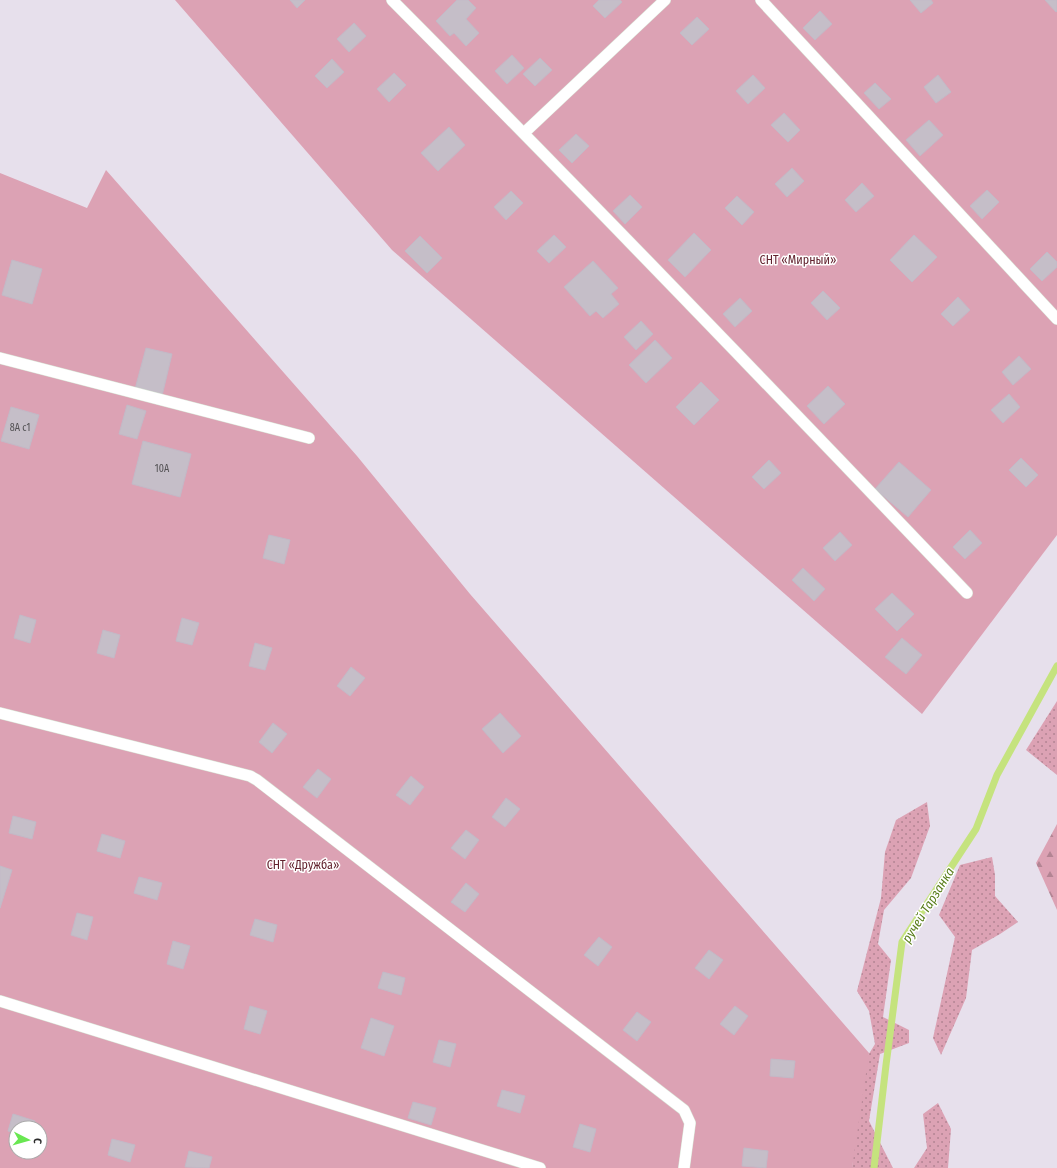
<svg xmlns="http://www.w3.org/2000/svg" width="1057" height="1168" viewBox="0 0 1057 1168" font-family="'Fira Sans Condensed',sans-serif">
	<defs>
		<pattern id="grass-dots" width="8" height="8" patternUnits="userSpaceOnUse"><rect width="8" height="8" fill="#dca2b4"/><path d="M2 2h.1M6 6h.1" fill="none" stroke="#b38493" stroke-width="1.8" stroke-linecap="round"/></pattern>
		<pattern id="forest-firs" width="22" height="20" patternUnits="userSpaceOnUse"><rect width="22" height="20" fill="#dca2b4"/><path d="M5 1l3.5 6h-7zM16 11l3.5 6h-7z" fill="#b38493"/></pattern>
	</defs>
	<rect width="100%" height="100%" fill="#e7e0ec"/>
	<g fill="url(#grass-dots)">
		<polygon points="1057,701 1057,775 1026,750"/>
		<polygon points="927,802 930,826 911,878 884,910 878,944 891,960 883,1017 909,1030 909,1043 880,1054 869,1121 893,1168 852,1168 859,1070 875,1044 869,1011 857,991 881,898 885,852 896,820"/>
		<polygon points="992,857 995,875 995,896 1018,922 1000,934 972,950 966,998 941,1055 933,1038 955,937 939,915 960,865"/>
		<polygon points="938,1103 951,1129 948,1168 914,1168 927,1148 923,1114"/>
	</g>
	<polygon fill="url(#forest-firs)" points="1057,824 1057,910 1036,863"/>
	<g fill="#dca2b4" fill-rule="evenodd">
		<polygon points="175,0 1057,0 1057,535 922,714 392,250"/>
		<path d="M 106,170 L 357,456 L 470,594 L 869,1053 L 852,1168 L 0,1168 L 0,173 L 87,208 ZM 16,1128 L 40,1128 L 40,1152 L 16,1152 Z"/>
	</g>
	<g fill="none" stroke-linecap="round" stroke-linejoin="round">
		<polyline stroke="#c5e37e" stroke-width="7" points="874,1168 886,1065 902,942 976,829 997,775 1057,666"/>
	</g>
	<g fill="#c5bec8" stroke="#c3b9c7">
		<polygon points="290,0 305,0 297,8"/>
		<polygon points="457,0 468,0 476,8 466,19 479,33 466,46 454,33 450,36 436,21"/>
		<polygon points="599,0 620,0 622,2 605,18 593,6"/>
		<polygon points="910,0 931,0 933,3 921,13"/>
		<polygon points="1045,0 1057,0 1057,11 1056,12"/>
		<polygon points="820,11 832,24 815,40 803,28"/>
		<polygon points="697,17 709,29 692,45 680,33"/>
		<polygon points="354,23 366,36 349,52 337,39"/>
		<polygon points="512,55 524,68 507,84 495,71"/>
		<polygon points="540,58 552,70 535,86 523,74"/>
		<polygon points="332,59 344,72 327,88 315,76"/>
		<polygon points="394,73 406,85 389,102 377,89"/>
		<polygon points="753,75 765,88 748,104 736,91"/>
		<polygon points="938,75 951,92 936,103 924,87"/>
		<polygon points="875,83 891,99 879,109 864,93"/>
		<polygon points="784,113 800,130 788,142 771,125"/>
		<polygon points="929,120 943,135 920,156 906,140"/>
		<polygon points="449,127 465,145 438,171 421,153"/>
		<polygon points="576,134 589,146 572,163 559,150"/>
		<polygon points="792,168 804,181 787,197 775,184"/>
		<polygon points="862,183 874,196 856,212 845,200"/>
		<polygon points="987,190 999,202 982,219 970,206"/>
		<polygon points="511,191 523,203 506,220 494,207"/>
		<polygon points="630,195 642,207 625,224 613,211"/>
		<polygon points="737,196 754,212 742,225 725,208"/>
		<polygon points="694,233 711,250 685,277 668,260"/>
		<polygon points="554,235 566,247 549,263 537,251"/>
		<polygon points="914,235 937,257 912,282 890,260"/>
		<polygon points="420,236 442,258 427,273 405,251"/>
		<polygon points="1047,252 1057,262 1057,267 1042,281 1030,269"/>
		<polygon points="12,260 42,269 32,304 2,295"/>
		<polygon points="593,261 618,288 611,294 619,304 603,318 596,311 590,316 564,287"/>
		<polygon points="823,291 840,308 827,320 811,303"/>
		<polygon points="958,297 970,310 953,326 941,314"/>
		<polygon points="740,298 752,311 735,327 723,314"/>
		<polygon points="641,321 653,334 636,350 624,337"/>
		<polygon points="655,340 672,358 646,383 629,365"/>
		<polygon points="146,348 172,354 162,396 135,389"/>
		<polygon points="1019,356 1031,369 1013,385 1002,372"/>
		<polygon points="701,382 719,400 694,425 676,407"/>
		<polygon points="828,386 845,404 824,424 807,406"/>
		<polygon points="1009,394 1020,407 1003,423 991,410"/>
		<polygon points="127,405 146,411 137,439 119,434"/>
		<polygon points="11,407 39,415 29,449 1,441"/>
		<polygon points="143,441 191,454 180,497 132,484"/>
		<polygon points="1021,458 1038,475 1026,487 1009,470"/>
		<polygon points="769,460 781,473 764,489 752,477"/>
		<polygon points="899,462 931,490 908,517 875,489"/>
		<polygon points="970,530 982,543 965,559 953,547"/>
		<polygon points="840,532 852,545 835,561 823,548"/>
		<polygon points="269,535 290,540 284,564 263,558"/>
		<polygon points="803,568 825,589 814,601 792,580"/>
		<polygon points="892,593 914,614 897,631 875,609"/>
		<polygon points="20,615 36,620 30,643 14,638"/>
		<polygon points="182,618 199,623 192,645 176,641"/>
		<polygon points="103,630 120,635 114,658 97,653"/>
		<polygon points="902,638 922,655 906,674 885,657"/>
		<polygon points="255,643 272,648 265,670 249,666"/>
		<polygon points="351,667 365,678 350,696 337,686"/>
		<polygon points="500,713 521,736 503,753 482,729"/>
		<polygon points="273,723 287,734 272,753 259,742"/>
		<polygon points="318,769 331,779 317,798 303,787"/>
		<polygon points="411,776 424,787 410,805 396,795"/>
		<polygon points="506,798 520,809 505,827 492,817"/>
		<polygon points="13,816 36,822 32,839 9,833"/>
		<polygon points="466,830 479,840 465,859 451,848"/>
		<polygon points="102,834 125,841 120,858 97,851"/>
		<polygon points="0,866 12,870 0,908"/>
		<polygon points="139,877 162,883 157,900 134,893"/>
		<polygon points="466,883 479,894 465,912 451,902"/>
		<polygon points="77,913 93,917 87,940 71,935"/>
		<polygon points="255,919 277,925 273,942 250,935"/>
		<polygon points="599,937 612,947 598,966 584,955"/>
		<polygon points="173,941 190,946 183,969 167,964"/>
		<polygon points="709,950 723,960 709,979 695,968"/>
		<polygon points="383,972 405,978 401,995 378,988"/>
		<polygon points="250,1006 267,1011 260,1034 244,1029"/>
		<polygon points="735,1006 748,1016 734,1035 720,1024"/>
		<polygon points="637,1012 651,1022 637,1041 623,1030"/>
		<polygon points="371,1018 394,1026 384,1056 361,1048"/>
		<polygon points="439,1040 456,1044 450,1067 433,1062"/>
		<polygon points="771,1059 795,1061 793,1078 770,1076"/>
		<polygon points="502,1090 525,1096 520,1113 497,1106"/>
		<polygon points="413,1102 436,1108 431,1125 408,1118"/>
		<polygon points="13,1114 35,1121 33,1128 16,1128 16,1133 8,1131"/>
		<polygon points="580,1124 596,1129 590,1152 573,1147"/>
		<polygon points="112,1139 135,1145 130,1162 108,1155"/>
		<polygon points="744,1148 768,1151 766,1168 742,1166"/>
		<polygon points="189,1151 212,1157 209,1168 185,1167"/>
	</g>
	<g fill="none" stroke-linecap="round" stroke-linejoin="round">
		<g stroke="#d7e3d5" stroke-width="12">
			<g id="service">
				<path d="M 392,0 C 586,195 777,394 967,593"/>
				<polyline points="761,0 1057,319"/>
				<polyline points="524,133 665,0"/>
				<polyline points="0,358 309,438"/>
				<polyline points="0,713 250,776 257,780 684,1110 690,1123 684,1168"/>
				<polyline points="0,1001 540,1168"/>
			</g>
		</g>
		<use href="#service" stroke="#fff" stroke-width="11"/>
	</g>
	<g text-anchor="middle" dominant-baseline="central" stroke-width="3" stroke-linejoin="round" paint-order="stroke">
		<g font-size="10" fill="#525053">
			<text x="20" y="428">8А с1</text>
			<text x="162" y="469">10А</text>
		</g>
		<g font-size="12" fill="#62222e" stroke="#fff">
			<text x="798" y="260">СНТ «Мирный»</text>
			<text x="303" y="865">СНТ «Дружба»</text>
		</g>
		<g font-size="13" font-style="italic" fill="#587d1a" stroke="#fff">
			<text transform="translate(928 905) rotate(-58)">ручей Тарзанка</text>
		</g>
	</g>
	<g transform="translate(28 1140) rotate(96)"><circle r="19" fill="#ffffff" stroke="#ababab"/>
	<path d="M0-3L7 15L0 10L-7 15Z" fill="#69e751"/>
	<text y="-6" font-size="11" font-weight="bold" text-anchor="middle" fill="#2c2c2c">С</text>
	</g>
</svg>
